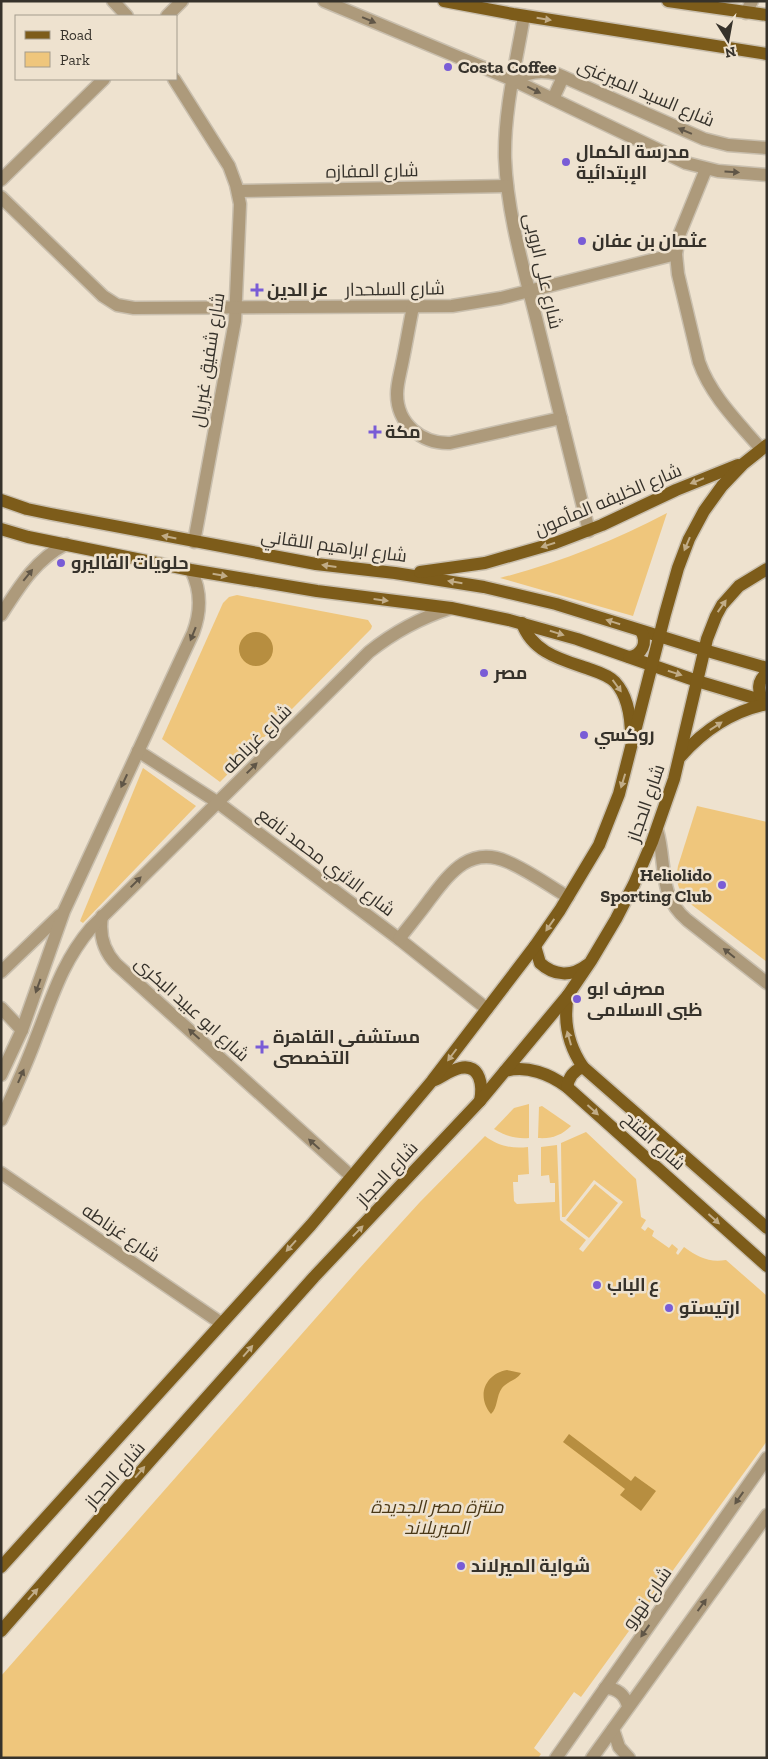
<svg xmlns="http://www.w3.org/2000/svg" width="768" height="1759" viewBox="0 0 768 1759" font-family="'Zilla Slab',Cairo,serif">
	<rect width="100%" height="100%" fill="#eee2cf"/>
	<g fill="#efc67c">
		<path d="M 667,513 L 633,616 L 500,578 C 558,563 614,541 667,513 Z"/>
		<polygon points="237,595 368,620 372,626 371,629 220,782 162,739 223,603 229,597"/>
		<polygon points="143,768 196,806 83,923 80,921"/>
		<path d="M 697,806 L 767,822 L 767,962 L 688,902 C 678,891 675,880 678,866 Z"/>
		<path d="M 529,1104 L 529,1138 C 516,1139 505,1136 494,1129 L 514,1108 Z"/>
		<path d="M 542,1106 L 571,1126 C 562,1135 552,1139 538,1138 L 539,1107 Z"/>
		<path d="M 586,1132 L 636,1179 L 641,1217 L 646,1220 L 641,1228 L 645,1231 L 648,1227 L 654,1231 L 652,1236 L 669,1248 L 672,1244 L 678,1249 L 676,1253 L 678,1255 L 684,1247 C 698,1257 709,1263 726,1260 L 767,1296 L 767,1441 L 581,1697 L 574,1692 L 534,1748 L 541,1754 L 538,1758 L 1,1758 L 1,1676 L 359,1269 L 420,1202 L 485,1136 C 498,1146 512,1149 528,1147 L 529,1174 L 518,1175 L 518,1182 L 513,1182 L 514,1201 L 517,1204 L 555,1202 L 555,1183 L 550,1183 L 549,1175 L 541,1176 L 541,1147 L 557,1145 L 560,1220 L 586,1240 L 579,1249 L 583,1252 L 623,1202 L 594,1180 L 565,1217 L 562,1217 L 561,1143 Z"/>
		<polygon points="595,1184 618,1203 589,1238 566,1220"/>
	</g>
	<g fill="#b78e40">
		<circle cx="256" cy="649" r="17"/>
		<path d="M 507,1370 L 521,1373 C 517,1380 508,1381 502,1388 C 496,1396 498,1408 491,1414 C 476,1396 485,1374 507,1370 Z"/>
		<polygon points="569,1434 631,1481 635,1476 656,1491 641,1511 620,1495 625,1489 563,1442"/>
	</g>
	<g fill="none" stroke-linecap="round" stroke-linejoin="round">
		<g stroke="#c9bfae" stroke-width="15">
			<g id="minor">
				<polyline points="113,1 127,16"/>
				<polyline points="324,1 513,80 686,163 718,171 767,175"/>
				<polyline points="746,13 752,1"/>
				<polyline points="167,16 182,1"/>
				<path d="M 524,16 C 516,63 504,111 505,158 C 507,211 522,263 535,314 C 553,386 571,459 589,531"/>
				<polyline points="174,79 229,166 236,185 240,204 235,321 194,542"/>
				<path d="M 513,80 C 528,72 541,70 557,74 L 704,139 L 728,145 L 767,148"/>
				<polyline points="553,99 563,77"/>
				<path d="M 706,169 L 680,233 L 676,254 L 678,274 L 699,362 C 711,396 738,422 761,449"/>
				<polyline points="1,180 104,79"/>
				<polyline points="238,191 507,186"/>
				<polyline points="1,197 103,296 117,305 134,308 452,306 501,298 676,254"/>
				<path d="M 413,307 C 409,326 406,345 402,364 C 400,374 397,384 397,394 C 397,424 422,444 450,443 L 561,418"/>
				<path d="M 1,615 C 19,587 35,560 66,544"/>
				<polyline points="138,751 217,802 399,939 487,1009"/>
				<path d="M 657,830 C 667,863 657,895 687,920 L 767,983"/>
				<path d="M 102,916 C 99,934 103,950 116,964 L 351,1176"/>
				<path d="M 399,939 C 409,926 420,913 430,899 C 450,873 470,845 508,862 C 529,871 548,885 568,897"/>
				<polyline points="1,972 60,915"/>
				<polyline points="1,1008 22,1030"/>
				<path d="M 1,1075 L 22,1030 L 64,911 L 193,633 C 201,612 201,590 191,570"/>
				<path d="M 1,1120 C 13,1093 26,1066 36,1038 C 52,998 62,962 91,928 L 369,652 C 394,632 420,618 451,608"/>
				<polyline points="1,1173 221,1323"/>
				<path d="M 605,1688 C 617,1688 625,1695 628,1706"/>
				<polyline points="613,1729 619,1747 629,1758"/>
				<polyline points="556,1758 767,1458"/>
				<polyline points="592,1758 767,1515"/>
			</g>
		</g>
		<g stroke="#c9bfae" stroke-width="15">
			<g id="major">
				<polyline points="444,1 513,14 767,54"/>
				<polyline points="668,1 767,15"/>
				<polyline points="1,500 27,509 51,514 316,564 395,573 484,587 556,604 704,650 767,668"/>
				<polyline points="1,529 28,537 191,570 317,591 451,608 509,620 577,639 697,681 767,702"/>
				<polyline points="420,572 485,563 555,543 602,525 676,490 738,465"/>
				<path d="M 522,623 C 533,654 564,660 592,670 C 601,673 609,676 615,682 C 628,696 631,719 631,737"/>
				<path d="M 629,657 C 642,655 648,643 641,631"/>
				<path d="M 764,701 C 757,691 757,681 767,673"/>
				<path d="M 681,756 C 704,730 733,711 767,704"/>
				<path d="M 535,946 L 540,963 C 554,976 572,977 587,965"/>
				<path d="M 568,995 C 563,1021 568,1045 583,1067 L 767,1228"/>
				<path d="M 505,1071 C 527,1065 550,1074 567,1087 L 767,1266"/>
				<path d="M 435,1080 C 443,1076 451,1070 460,1068 C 481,1063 483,1087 480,1101"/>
				<path d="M 567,1087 C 569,1077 573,1071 583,1067"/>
				<polyline points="1,1567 311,1225 432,1081 535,946 560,910 599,845 619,794 665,614 678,568 689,539 704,511 722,486 743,464 767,445"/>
				<polyline points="1,1631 150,1461 314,1277 480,1101 568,995 591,961 616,919 634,884 652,842 674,779 707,639 716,616 722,605 739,586 767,569"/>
			</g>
		</g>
		<use href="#minor" stroke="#ad9a7b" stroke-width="12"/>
		<use href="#major" stroke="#7d5c1a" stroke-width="12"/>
	</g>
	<defs><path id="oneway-solid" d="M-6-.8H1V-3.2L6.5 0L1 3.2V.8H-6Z" transform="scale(1.25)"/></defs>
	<g fill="#c1ac87">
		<use href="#oneway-solid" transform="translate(544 19) rotate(9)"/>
		<use href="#oneway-solid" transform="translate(697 481) rotate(158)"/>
		<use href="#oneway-solid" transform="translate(169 537) rotate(-169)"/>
		<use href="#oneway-solid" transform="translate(687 544) rotate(113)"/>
		<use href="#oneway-solid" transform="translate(548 545) rotate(162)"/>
		<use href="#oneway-solid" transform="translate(329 566) rotate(-172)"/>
		<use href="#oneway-solid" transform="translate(220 575) rotate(10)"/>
		<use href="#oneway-solid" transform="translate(455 582) rotate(-171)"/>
		<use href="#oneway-solid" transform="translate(381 600) rotate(7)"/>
		<use href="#oneway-solid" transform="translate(722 606) rotate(-55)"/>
		<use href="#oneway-solid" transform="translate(613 622) rotate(-163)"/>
		<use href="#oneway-solid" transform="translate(557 633) rotate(17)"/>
		<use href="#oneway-solid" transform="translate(675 673) rotate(18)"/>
		<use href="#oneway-solid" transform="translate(617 686) rotate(54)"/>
		<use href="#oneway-solid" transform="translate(716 726) rotate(-33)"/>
		<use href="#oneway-solid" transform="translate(623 781) rotate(107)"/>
		<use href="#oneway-solid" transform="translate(550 925) rotate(125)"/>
		<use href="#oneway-solid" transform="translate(569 1038) rotate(-106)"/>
		<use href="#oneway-solid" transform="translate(452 1055) rotate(127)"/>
		<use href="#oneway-solid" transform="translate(593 1110) rotate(42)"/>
		<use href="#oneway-solid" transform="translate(714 1219) rotate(42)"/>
		<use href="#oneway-solid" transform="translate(358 1231) rotate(-46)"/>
		<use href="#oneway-solid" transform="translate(291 1246) rotate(132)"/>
		<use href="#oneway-solid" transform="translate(248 1351) rotate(-49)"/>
		<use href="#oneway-solid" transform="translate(140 1472) rotate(-49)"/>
		<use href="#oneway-solid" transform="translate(33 1594) rotate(-48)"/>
	</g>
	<g fill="#605647">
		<use href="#oneway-solid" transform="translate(369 20) rotate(23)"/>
		<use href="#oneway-solid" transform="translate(534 90) rotate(26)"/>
		<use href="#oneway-solid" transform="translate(685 131) rotate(-157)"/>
		<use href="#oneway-solid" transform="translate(732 172) rotate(4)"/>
		<use href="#oneway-solid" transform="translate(28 575) rotate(-51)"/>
		<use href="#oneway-solid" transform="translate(193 634) rotate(112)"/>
		<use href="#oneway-solid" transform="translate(252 768) rotate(-45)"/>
		<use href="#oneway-solid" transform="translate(124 781) rotate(115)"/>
		<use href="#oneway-solid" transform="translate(136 882) rotate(-45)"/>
		<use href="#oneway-solid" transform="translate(729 953) rotate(-141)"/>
		<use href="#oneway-solid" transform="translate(38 986) rotate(110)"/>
		<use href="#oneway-solid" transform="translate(194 1034) rotate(-138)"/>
		<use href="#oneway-solid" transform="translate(21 1076) rotate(-66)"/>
		<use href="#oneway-solid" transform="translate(314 1144) rotate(-138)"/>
		<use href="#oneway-solid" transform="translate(739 1498) rotate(125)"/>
		<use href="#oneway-solid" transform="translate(702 1605) rotate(-54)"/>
		<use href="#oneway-solid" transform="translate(645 1631) rotate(125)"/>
	</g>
	<g fill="#795cd6" stroke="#eee2cf" stroke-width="2">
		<circle cx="448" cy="67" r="5"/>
		<circle cx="566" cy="162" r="5"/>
		<circle cx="582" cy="241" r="5"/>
		<path d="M254.5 282.5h5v5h5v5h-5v5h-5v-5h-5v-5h5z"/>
		<path d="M372.5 424.5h5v5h5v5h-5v5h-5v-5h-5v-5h5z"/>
		<circle cx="61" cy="563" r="5"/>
		<circle cx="484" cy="673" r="5"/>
		<circle cx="584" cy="735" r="5"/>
		<circle cx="722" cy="885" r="5"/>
		<circle cx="577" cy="999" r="5"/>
		<path d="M259.5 1039.5h5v5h5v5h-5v5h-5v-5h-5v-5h5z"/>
		<circle cx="597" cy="1285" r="5"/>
		<circle cx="669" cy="1308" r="5"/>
		<circle cx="461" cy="1566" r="5"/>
	</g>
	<g text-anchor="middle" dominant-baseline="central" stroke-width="5" stroke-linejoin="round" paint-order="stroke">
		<g font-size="18" font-weight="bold" fill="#36322b" stroke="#eee2cf" text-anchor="start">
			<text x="458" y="67">Costa Coffee</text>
			<text x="576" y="152">مدرسة الكمال<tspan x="576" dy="21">الإبتدائية</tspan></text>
			<text x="592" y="241">عثمان بن عفان</text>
			<text x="267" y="290">عز الدين</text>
			<text x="385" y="432">مكة</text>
			<text x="71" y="563">حلويات الفاليرو</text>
			<text x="494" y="673">مصر</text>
			<text x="594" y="735">روكسي</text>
			<text x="712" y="875" text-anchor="end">Heliolido<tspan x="712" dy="21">Sporting Club</tspan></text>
			<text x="587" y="989">مصرف ابو<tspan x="587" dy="21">ظبى الاسلامى</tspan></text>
			<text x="273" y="1037">مستشفي القاهرة<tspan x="273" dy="21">التخصصى</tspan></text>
			<text x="607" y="1285">ع الباب</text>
			<text x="679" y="1308">ارتيستو</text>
			<text x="471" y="1566">شواية الميرلاند</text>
		</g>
		<g font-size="18" fill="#36322b" stroke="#eee2cf">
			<text transform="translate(646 93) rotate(23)">شارع السيد الميرغنى</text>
			<text transform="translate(372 171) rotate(-1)">شارع المفازه</text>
			<text transform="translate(543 271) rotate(77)">شارع على الروبى</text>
			<text transform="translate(395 289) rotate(-1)">شارع السلحدار</text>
			<text transform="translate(208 360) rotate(-81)">شارع شفيق غبريال</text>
			<text transform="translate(608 500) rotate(-23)">شارع الخليفه المأمون</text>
			<text transform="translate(334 546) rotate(8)">شارع ابراهيم اللقاني</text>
			<text transform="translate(257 739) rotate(-45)">شارع غرناطه</text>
			<text transform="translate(646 803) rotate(-71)">شارع الحجاز</text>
			<text transform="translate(326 862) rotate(37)">شارع الاثري محمد نافع</text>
			<text transform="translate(192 1009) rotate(42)">شارع ابو عبيد البكرى</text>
			<text transform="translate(654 1141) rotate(42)">شارع الفتح</text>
			<text transform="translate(387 1174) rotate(-47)">شارع الحجاز</text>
			<text transform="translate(121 1233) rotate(34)">شارع غرناطه</text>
			<text transform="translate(115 1475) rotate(-49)">شارع الحجاز</text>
			<text transform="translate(647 1598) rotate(-55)">شارع نهرو</text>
		</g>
		<g font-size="18" font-style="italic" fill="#493716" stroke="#eee2cf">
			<text x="437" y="1507">منتزة مصر الجديدة<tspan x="437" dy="21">الميريلاند</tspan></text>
		</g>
	</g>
	<rect width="768" height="1759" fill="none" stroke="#36322b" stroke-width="5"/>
	<rect x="15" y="15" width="162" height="65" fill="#eee2cf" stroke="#a49c8d"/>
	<rect x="25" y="31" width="25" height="8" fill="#7d5c1a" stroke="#a49c8d"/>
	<text x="60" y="40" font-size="15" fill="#36322b">Road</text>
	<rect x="25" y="52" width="25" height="15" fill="#efc67c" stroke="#a49c8d"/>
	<text x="60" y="65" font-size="15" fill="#36322b">Park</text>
	<g transform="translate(728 40) rotate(169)" stroke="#eee2cf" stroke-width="4" paint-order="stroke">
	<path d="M0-4L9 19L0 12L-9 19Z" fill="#36322b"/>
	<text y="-8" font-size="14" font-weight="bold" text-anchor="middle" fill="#36322b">N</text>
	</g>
</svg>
